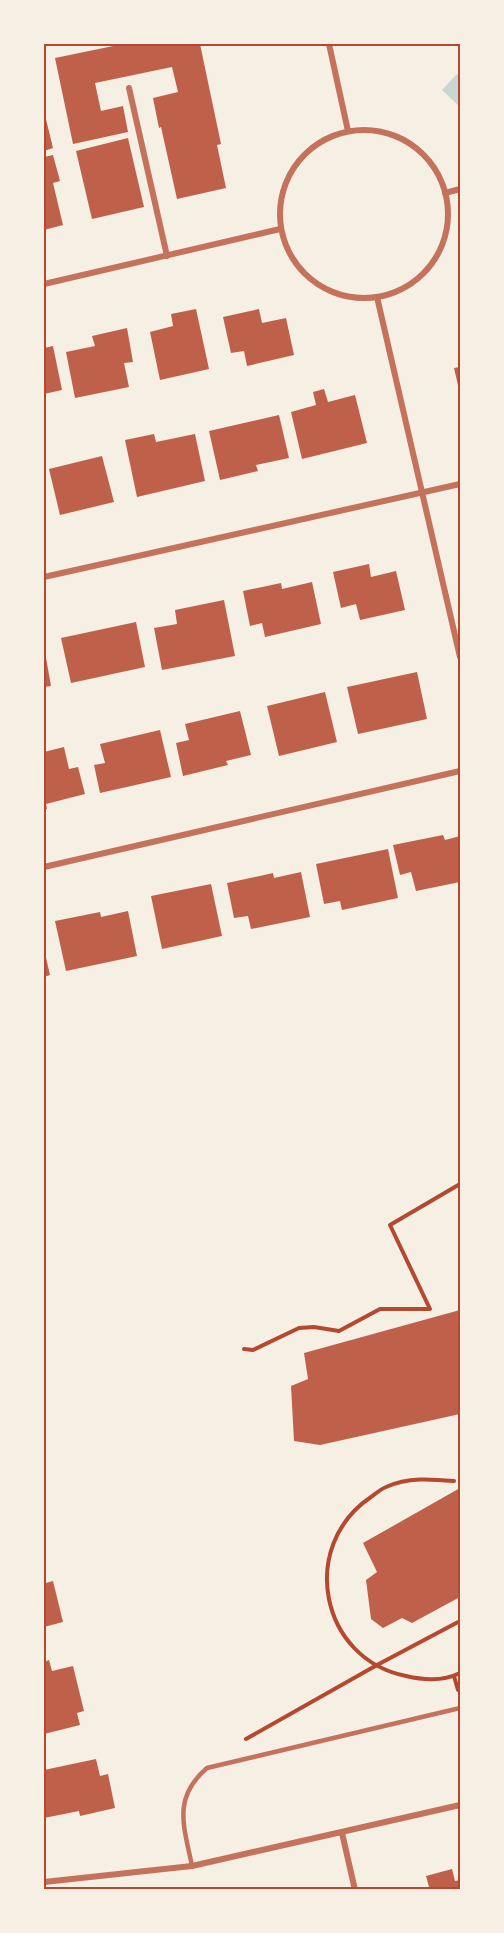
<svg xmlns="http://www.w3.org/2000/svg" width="504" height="1933" viewBox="0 0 504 1933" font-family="'Varela Round',sans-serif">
	<rect width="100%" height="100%" fill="#f6efe4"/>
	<polygon fill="#c9d6d2" points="457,74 460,77 460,107 442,90"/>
	<g fill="#bf614a">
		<polygon points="123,44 200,44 221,144 217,145 226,188 177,199 161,127 159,128 153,98 178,92 172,67 95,83 101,111 123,106 128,132 73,144 55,58"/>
		<polygon points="44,111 53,148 44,151"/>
		<polygon points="128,138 144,207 92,219 76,151"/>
		<polygon points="53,155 60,181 53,183 63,225 44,230 44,157"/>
		<polygon points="196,309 209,369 160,380 150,332 173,326 171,314"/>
		<polygon points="259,309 262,323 286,318 294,355 247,366 244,351 231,353 223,317"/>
		<polygon points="127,328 133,362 124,363 129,387 75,398 66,352 95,346 92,336"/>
		<polygon points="53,346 62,390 44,394 44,348"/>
		<polygon points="460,367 460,394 454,368"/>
		<polygon points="324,389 328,402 355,395 367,443 302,459 291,412 316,405 313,392"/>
		<polygon points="279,415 289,458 256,465 258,471 220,480 209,431"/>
		<polygon points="154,434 156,442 195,434 205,481 137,497 125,440"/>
		<polygon points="102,456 114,502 60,515 49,469"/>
		<polygon points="369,564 371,577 396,571 405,610 360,620 356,604 341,608 333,572"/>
		<polygon points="312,582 321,624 265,637 262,623 250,626 243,591 281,583 282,589"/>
		<polygon points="224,600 235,656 162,670 154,628 177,624 175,610"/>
		<polygon points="136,622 145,667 71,683 61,638"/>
		<polygon points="45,652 51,686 44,687 44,653"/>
		<polygon points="417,672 427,719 358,734 347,687"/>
		<polygon points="325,692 337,742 279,756 267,706"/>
		<polygon points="240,711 251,755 226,761 228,765 183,776 176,743 189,740 185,724"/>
		<polygon points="160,730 171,777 100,793 94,765 105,763 100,744"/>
		<polygon points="64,747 69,769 78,767 85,794 46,804 47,809 44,810 44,752"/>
		<polygon points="443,835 445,840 460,836 460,882 416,891 411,872 400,875 393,845"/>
		<polygon points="388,849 398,898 342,910 340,901 324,904 316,864"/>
		<polygon points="301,872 310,917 251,929 248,916 234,918 227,883 273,873 274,878"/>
		<polygon points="211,884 222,936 162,949 151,896"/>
		<polygon points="128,911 137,956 66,971 55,921 100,912 101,917"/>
		<polygon points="44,949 50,975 44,977"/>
		<polygon points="460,1310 460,1414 320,1445 294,1441 291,1386 308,1379 304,1353"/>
		<polygon points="460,1488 460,1597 412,1623 402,1618 383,1628 371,1619 366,1580 377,1572 363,1543"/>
		<polygon points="44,1575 46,1583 53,1581 63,1622 44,1627"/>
		<polygon points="49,1660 52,1671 73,1666 84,1711 77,1713 80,1725 44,1734 44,1662"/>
		<polygon points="96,1759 100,1776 108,1774 115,1808 80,1816 79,1811 44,1818 44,1770"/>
		<polygon points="452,1869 455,1881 460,1880 460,1890 422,1890 429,1887 426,1876"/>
	</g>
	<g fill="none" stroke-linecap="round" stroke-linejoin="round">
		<g stroke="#b5482f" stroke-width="4">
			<polyline points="244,1349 253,1350 299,1328 314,1327 339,1331 380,1309 430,1309 390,1225 460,1184"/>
			<path d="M 454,1481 C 431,1479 408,1477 386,1487 C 381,1489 375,1494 371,1497 C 298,1546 320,1659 406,1676 C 423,1680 444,1681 460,1673"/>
			<polyline points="454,1676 458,1690"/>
			<polyline points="246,1739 377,1665 460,1621"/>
		</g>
		<path stroke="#c5725c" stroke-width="4.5" d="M 192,1866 C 184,1826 172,1798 207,1768 L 460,1708"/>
		<g stroke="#c5725c" stroke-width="6">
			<polyline points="329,44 348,131"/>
			<polyline points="129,88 167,256"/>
			<circle cx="364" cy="214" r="84"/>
			<polyline points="445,193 460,189"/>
			<polyline points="44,284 280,229"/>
			<polyline points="377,297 460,657"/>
			<polyline points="44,577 460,484"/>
			<polyline points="44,867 460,771"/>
			<polyline points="342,1833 355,1890"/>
			<polyline points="44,1882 192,1866 460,1805"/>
		</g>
	</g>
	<rect width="504" height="1933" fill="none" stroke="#f6efe4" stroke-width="90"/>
	<rect x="45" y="45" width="414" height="1843" fill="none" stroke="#b5482f" stroke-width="2"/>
</svg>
